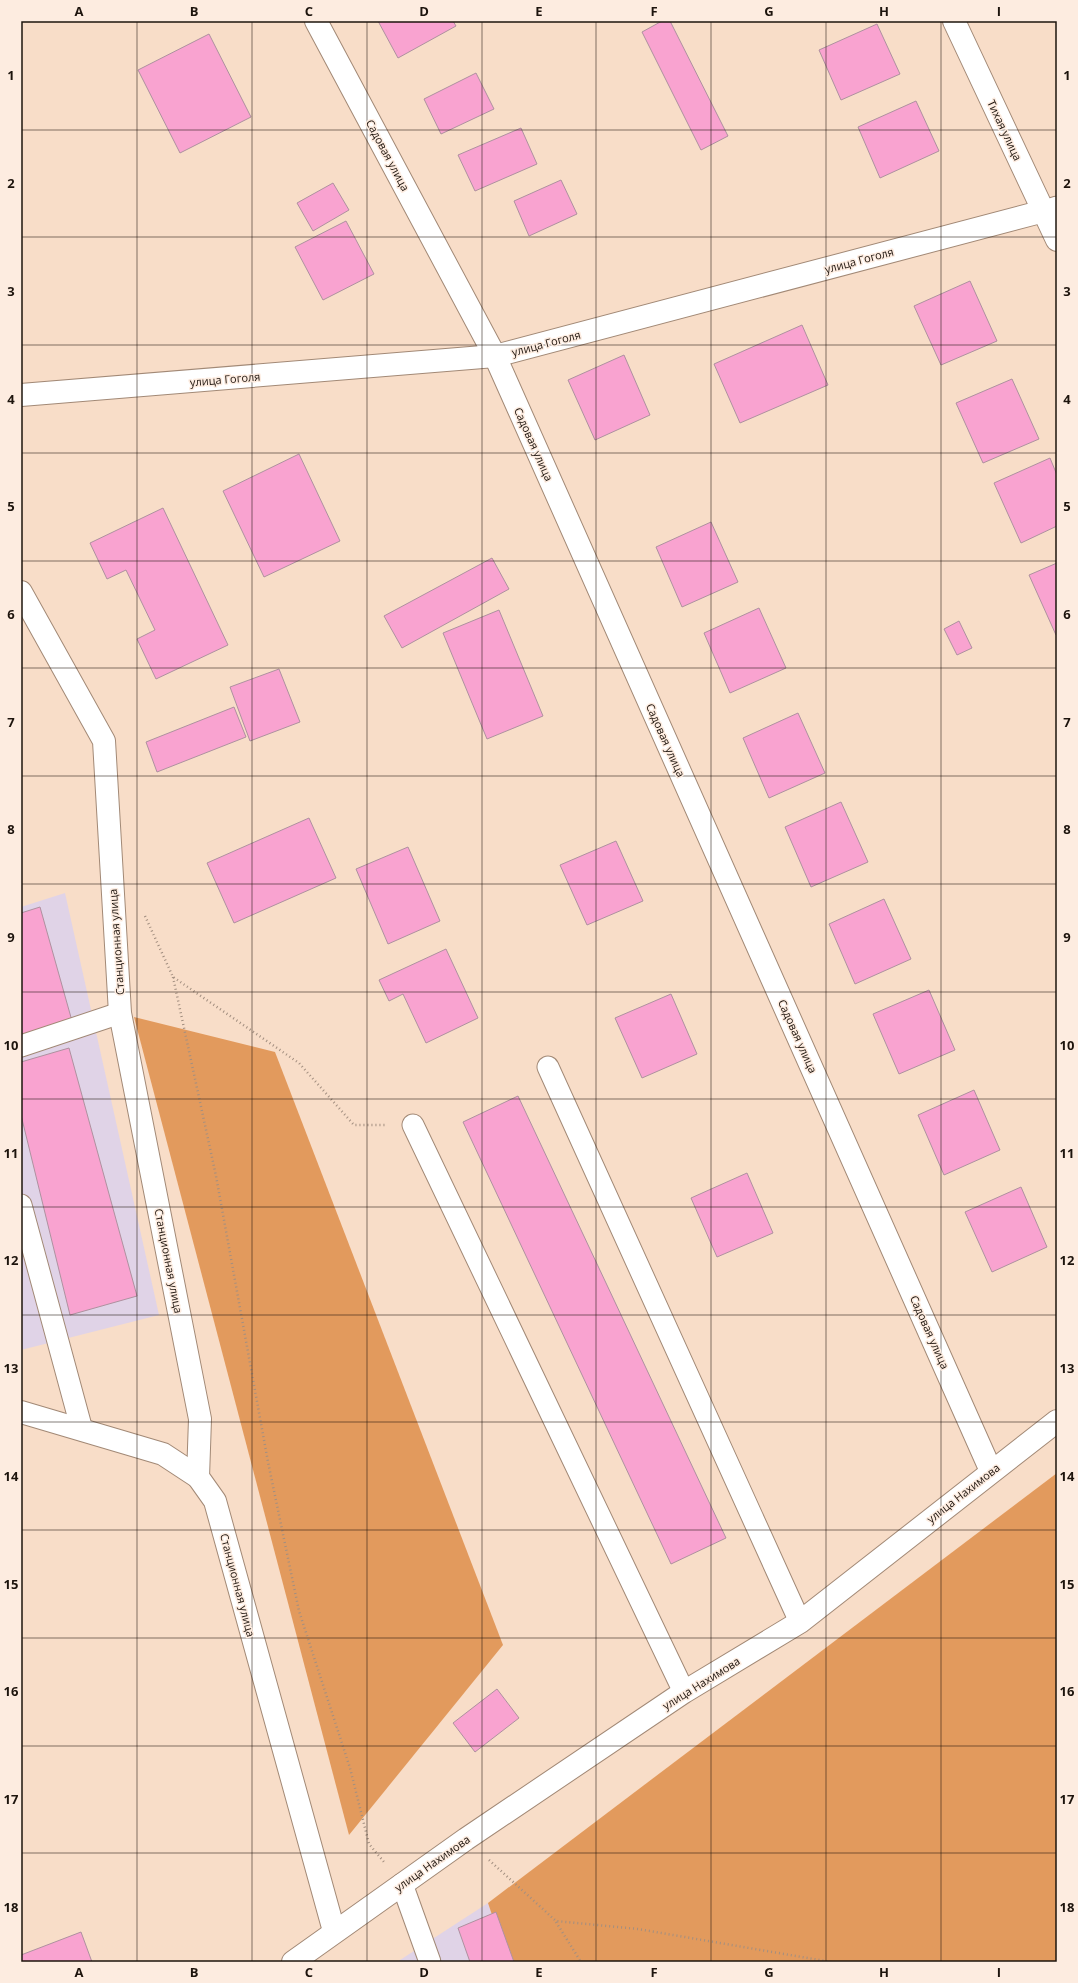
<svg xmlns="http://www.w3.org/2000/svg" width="1078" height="1983" viewBox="0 0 1078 1983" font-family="'Open Sans',sans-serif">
	<rect width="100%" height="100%" fill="#f8ddc8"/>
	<g fill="#e0d3e7">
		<polygon points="65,893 159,1315 21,1350 21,907"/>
		<polygon points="488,1903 508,1962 397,1962"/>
	</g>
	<g fill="#e29a5d">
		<polygon points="134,1017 275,1052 503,1645 349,1835"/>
		<polygon points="1057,1473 1057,1962 508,1962 488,1903"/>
	</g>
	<g fill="#f9a3d0" stroke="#ae919f">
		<polygon points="378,21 453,21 456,26 398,58"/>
		<polygon points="662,21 670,21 728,136 701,150 642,32"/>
		<polygon points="877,24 900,74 841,100 819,50"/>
		<polygon points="209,34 251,117 180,153 138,70"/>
		<polygon points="476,73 494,109 441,134 424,99"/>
		<polygon points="916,101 939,151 880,178 858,127"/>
		<polygon points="521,128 537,164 475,191 458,155"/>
		<polygon points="561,180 577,214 529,236 514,201"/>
		<polygon points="333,183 349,210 313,231 297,203"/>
		<polygon points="346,221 374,274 323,300 295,247"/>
		<polygon points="970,281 997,341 941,365 914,306"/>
		<polygon points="802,325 828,385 740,423 714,364"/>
		<polygon points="624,355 650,415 595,440 568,380"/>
		<polygon points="1012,379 1039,439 983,463 956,403"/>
		<polygon points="299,454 340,541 264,577 223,491"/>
		<polygon points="1050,458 1057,475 1057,526 1021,543 994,483"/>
		<polygon points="163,508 228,645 156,679 137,639 155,630 126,570 107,579 90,543"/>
		<polygon points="711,522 738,582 682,607 656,547"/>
		<polygon points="492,558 509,589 402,648 384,616"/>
		<polygon points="1057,563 1057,635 1056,635 1029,575"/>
		<polygon points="759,608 786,668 730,693 704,633"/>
		<polygon points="499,610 543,716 487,739 443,633"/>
		<polygon points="959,621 972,648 957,655 944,629"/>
		<polygon points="279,669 300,722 250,741 230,687"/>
		<polygon points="234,707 246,737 157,772 146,742"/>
		<polygon points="798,713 825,773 769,798 743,738"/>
		<polygon points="841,802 868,862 811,887 785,827"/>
		<polygon points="309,818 336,878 234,923 207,863"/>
		<polygon points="616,841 643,901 587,925 560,865"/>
		<polygon points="408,847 440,921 388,944 356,869"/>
		<polygon points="884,899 911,959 855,984 829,924"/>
		<polygon points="40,907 72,1021 21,1037 21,913"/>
		<polygon points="446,949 478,1018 426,1043 403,994 389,1001 379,980"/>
		<polygon points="929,990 955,1050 899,1074 873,1014"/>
		<polygon points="671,994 697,1054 642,1078 615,1018"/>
		<polygon points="69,1048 137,1296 70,1315 21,1115 21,1062"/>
		<polygon points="974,1090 1000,1150 944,1175 918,1115"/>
		<polygon points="518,1096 726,1538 671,1564 463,1122"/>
		<polygon points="747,1173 773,1233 717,1257 691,1198"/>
		<polygon points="1021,1187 1047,1247 992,1272 965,1212"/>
		<polygon points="497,1689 519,1718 475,1752 453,1723"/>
		<polygon points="496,1912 514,1962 470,1962 458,1928"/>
		<polygon points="81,1932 92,1962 21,1962 21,1955"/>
	</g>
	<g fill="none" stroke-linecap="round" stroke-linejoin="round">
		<g stroke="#a28976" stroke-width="23">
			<g id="service">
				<polyline points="1044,211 1057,207"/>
				<polyline points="21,1046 120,1013"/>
				<polyline points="548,1067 800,1622"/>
				<polyline points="413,1125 684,1692"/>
				<polyline points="21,1205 82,1430"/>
				<polyline points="402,1884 430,1962"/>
			</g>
		</g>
		<g stroke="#a28976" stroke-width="24">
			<g id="minor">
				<polyline points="316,21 495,356 991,1471"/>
				<polyline points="954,21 1057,240"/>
				<polyline points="21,395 495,356 1044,211"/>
				<polyline points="21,592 104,741 120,1013 200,1419 198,1477 215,1501 334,1931"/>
				<polyline points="21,1412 163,1454 198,1477"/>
				<polyline points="293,1962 466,1839 684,1692 800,1622 1057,1421"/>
			</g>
		</g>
		<g stroke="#a38f80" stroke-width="2.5" stroke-dasharray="1 3" stroke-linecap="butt">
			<polyline points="145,916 173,977 299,1063 354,1125 385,1125"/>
			<polyline points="173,977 216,1176 268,1462 299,1611 350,1768 369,1844 384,1862"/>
			<polyline points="489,1860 556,1921 638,1929 831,1962"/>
			<polyline points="556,1922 581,1962"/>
		</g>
		<use href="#service" stroke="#fff" stroke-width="21"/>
		<use href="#minor" stroke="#fff" stroke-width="22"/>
	</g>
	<path fill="none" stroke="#1d140d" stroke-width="1" stroke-opacity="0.55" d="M 137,21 L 137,1962M 252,21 L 252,1962M 367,21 L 367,1962M 482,21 L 482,1962M 596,21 L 596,1962M 711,21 L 711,1962M 826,21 L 826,1962M 941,21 L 941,1962M 21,130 L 1057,130M 21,237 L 1057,237M 21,345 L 1057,345M 21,453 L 1057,453M 21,561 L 1057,561M 21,668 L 1057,668M 21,776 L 1057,776M 21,884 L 1057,884M 21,992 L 1057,992M 21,1099 L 1057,1099M 21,1207 L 1057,1207M 21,1315 L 1057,1315M 21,1422 L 1057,1422M 21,1530 L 1057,1530M 21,1638 L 1057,1638M 21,1746 L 1057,1746M 21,1853 L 1057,1853"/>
	<g text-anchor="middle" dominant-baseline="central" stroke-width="3" stroke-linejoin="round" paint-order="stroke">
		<g font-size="11" fill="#1d140d" stroke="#fdece0">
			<text transform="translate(1005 130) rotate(65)">Тихая улица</text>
			<text transform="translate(388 155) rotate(62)">Садовая улица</text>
			<text transform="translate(859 260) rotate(-15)">улица Гоголя</text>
			<text transform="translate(546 343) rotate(-15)">улица Гоголя</text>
			<text transform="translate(225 379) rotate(-5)">улица Гоголя</text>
			<text transform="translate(534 444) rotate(66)">Садовая улица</text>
			<text transform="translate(666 740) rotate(66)">Садовая улица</text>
			<text transform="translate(116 942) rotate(-94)">Станционная улица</text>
			<text transform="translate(798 1036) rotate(66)">Садовая улица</text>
			<text transform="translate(169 1261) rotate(79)">Станционная улица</text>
			<text transform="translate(930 1332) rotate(66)">Садовая улица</text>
			<text transform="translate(963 1493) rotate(-38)">улица Нахимова</text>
			<text transform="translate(238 1585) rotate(75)">Станционная улица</text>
			<text transform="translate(701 1683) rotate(-32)">улица Нахимова</text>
			<text transform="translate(432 1863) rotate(-35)">улица Нахимова</text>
		</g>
	</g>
	<rect width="1078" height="1983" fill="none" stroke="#fdece0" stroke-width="44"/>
	<rect x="22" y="22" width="1034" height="1939" fill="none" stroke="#1d140d" stroke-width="1.5"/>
	<g font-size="13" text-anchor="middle" font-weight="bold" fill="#1d140d">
		<text x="79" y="16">A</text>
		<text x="194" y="16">B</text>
		<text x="309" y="16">C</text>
		<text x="424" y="16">D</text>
		<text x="539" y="16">E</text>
		<text x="654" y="16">F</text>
		<text x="769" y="16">G</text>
		<text x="884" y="16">H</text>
		<text x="999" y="16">I</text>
		<text x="11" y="80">1</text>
		<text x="1067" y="80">1</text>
		<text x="11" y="188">2</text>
		<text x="1067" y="188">2</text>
		<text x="11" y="296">3</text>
		<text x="1067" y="296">3</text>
		<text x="11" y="404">4</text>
		<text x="1067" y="404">4</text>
		<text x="11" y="511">5</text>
		<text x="1067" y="511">5</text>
		<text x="11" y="619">6</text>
		<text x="1067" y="619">6</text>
		<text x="11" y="727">7</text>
		<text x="1067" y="727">7</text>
		<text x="11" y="834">8</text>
		<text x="1067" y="834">8</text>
		<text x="11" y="942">9</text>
		<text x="1067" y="942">9</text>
		<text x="11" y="1050">10</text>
		<text x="1067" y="1050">10</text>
		<text x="11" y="1158">11</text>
		<text x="1067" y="1158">11</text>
		<text x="11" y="1265">12</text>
		<text x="1067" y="1265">12</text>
		<text x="11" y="1373">13</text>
		<text x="1067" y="1373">13</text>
		<text x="11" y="1481">14</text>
		<text x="1067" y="1481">14</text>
		<text x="11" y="1589">15</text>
		<text x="1067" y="1589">15</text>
		<text x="11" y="1696">16</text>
		<text x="1067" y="1696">16</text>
		<text x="11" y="1804">17</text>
		<text x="1067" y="1804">17</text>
		<text x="11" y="1912">18</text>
		<text x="1067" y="1912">18</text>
		<text x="79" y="1977">A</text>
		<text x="194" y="1977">B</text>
		<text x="309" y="1977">C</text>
		<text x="424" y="1977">D</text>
		<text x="539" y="1977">E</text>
		<text x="654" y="1977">F</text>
		<text x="769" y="1977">G</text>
		<text x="884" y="1977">H</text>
		<text x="999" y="1977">I</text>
	</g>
</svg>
